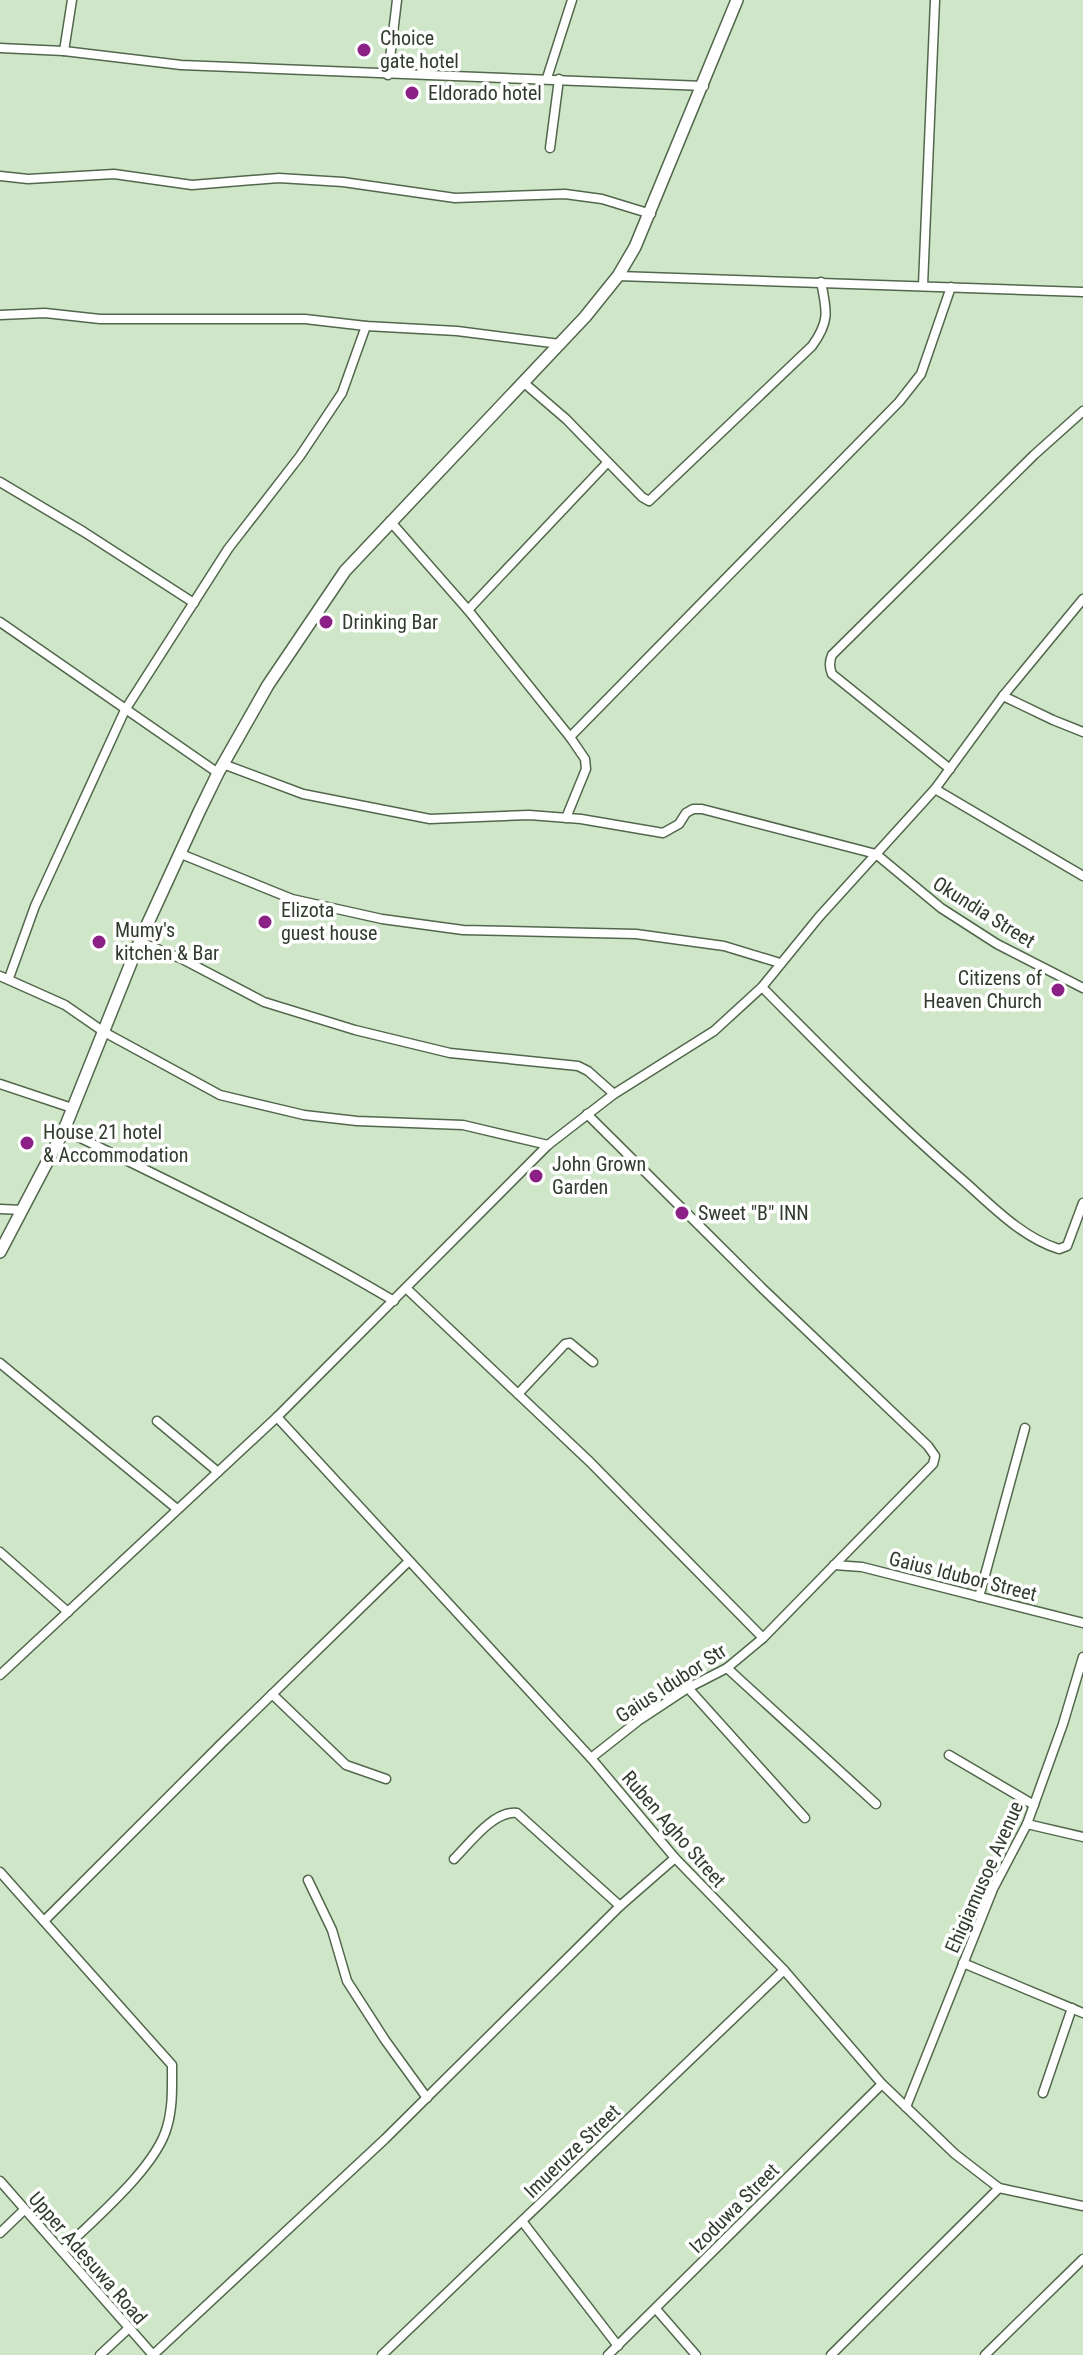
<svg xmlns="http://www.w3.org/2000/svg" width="1083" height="2355" viewBox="0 0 1083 2355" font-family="'Roboto Condensed',sans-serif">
	<rect width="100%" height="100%" fill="#cfe7c8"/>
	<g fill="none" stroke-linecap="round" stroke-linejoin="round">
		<g stroke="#52674c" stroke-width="11">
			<g id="minor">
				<polyline points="0,48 64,51 181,65 704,86"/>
				<polyline points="64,51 72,0"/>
				<polyline points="388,75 397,0"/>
				<polyline points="547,78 572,0"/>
				<polyline points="550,148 559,79"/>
				<polyline points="0,176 28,179 114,174 192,185 279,178 343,182 455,198 565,194 602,199 651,214"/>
				<polyline points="618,276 1083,292"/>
				<polyline points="923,285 935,0"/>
				<polyline points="0,315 45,313 100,319 305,319 366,326 457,331 560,344"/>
				<path d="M 523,382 L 566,419 L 642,497 L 649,501 L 812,346 C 830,321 827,311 821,282"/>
				<polyline points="0,482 84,532 194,603"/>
				<polyline points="390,521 468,610 570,737 585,759 586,769 566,818"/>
				<polyline points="468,610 607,463"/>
				<polyline points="0,622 218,773"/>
				<polyline points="1003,696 1053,720 1083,732"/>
				<polyline points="570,737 899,402 921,374 951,287"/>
				<polyline points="223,764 303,794 430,819 529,815 581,819 663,833 679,824 686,813 693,809 702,809 876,854 941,908 997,944 1083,988"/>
				<path d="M 950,769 L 832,674 C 829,667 829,662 832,655 L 1034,455 L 1083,411"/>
				<polyline points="935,789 1083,876"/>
				<polyline points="181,854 292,899 382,919 463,930 636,934 724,946 780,963"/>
				<polyline points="140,942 182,959 264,1002 355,1030 450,1053 578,1066 588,1071 614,1094"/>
				<polyline points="0,976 65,1005 104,1032 220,1095 304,1115 357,1121 463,1125 548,1145"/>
				<polyline points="9,978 35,906 125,710 228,549 300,456 342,393 366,326"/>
				<path d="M 762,987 C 828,1054 894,1121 965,1182 C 993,1207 1023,1238 1059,1249 L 1067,1246 L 1083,1203"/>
				<polyline points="0,1084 72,1108"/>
				<polyline points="587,1114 763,1289 928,1446 935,1456 933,1464 763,1638 727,1668 688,1688 638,1721 591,1758"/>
				<path d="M 64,1130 C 175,1184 288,1238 394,1301"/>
				<polyline points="0,1209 23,1210"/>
				<polyline points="407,1289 590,1462 763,1638"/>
				<polyline points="0,1363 177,1509"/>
				<polyline points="518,1394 565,1344 570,1343 593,1362"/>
				<polyline points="277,1417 591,1758 675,1858 784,1970 882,2084 955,2154 999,2188 1083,2206"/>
				<polyline points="157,1421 218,1472"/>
				<polyline points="0,1552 68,1612"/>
				<polyline points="834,1565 862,1567 1083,1623"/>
				<polyline points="979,1597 1025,1428"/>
				<polyline points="727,1668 876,1804"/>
				<polyline points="0,1675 277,1417 548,1145 614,1094 714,1031 762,987 819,917 935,789 1003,696 1083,599"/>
				<polyline points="688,1688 805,1818"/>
				<polyline points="272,1694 346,1765 386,1779"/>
				<polyline points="949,1755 1034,1805"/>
				<polyline points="1027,1824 1083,1837"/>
				<path d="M 454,1859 C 470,1843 494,1810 517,1813 L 620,1906"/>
				<path d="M 0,1872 L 172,2065 C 172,2086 173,2107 167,2127 C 156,2168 93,2220 62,2251"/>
				<polyline points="308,1880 332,1930 347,1981 385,2040 427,2098"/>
				<polyline points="44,1921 222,1743 409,1561"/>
				<polyline points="963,1963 1083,2013"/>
				<polyline points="1043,2093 1072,2008"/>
				<polyline points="906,2107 993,1889 1027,1824 1063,1724 1083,1657"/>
				<polyline points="0,2181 153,2355"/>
				<polyline points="522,2221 618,2346"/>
				<polyline points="0,2233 24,2210"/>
				<polyline points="656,2309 696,2355"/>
				<polyline points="100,2355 129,2328"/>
				<polyline points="153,2355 385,2139 620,1906 675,1858"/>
				<polyline points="382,2355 784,1970"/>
				<polyline points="608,2355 882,2084"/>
				<polyline points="831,2355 999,2188"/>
				<polyline points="985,2355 1083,2259"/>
			</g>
		</g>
		<g stroke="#52674c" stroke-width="14">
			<polyline id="tertiary" points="0,1252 64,1130 141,938 199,812 218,773 268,685 345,571 585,317 618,276 635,247 737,0"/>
		</g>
		<use href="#minor" stroke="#fff" stroke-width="8"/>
		<use href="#tertiary" stroke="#fff" stroke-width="11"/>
	</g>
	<g fill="#8b2186" stroke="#fff" stroke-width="3">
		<circle cx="364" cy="50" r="8"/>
		<circle cx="412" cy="93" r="8"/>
		<circle cx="326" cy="622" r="8"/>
		<circle cx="265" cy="922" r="8"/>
		<circle cx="99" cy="942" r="8"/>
		<circle cx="1058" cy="990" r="8"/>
		<circle cx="27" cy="1143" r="8"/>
		<circle cx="536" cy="1176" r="8"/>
		<circle cx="682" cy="1213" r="8"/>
	</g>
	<g text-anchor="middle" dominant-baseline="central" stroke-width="7" stroke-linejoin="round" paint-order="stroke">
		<g font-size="20" fill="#313b2e" stroke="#fff" text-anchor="start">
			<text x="380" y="38">Choice<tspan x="380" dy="23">gate hotel</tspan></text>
			<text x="428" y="93">Eldorado hotel</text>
			<text x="342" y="622">Drinking Bar</text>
			<text x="281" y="910">Elizota<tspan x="281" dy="23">guest house</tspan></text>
			<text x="115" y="930">Mumy's<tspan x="115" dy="23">kitchen &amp; Bar</tspan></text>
			<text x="1042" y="978" text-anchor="end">Citizens of<tspan x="1042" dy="23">Heaven Church</tspan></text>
			<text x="43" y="1132">House 21 hotel<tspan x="43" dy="23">&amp; Accommodation</tspan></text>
			<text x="552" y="1164">John Grown<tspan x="552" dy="23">Garden</tspan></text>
			<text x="698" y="1213">Sweet "B" INN</text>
		</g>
		<g font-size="20" fill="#313b2e" stroke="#fff">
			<text transform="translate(984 912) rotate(32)">Okundia Street</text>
			<text transform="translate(963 1576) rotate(14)">Gaius Idubor Street</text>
			<text transform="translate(671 1683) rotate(-33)">Gaius Idubor Str</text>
			<text transform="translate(674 1829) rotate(49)">Ruben Agho Street</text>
			<text transform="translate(984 1877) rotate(-66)">Ehigiamusoe Avenue</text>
			<text transform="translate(572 2151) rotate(-44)">Imueruze Street</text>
			<text transform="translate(734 2208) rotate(-45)">Izoduwa Street</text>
			<text transform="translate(88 2258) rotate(49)">Upper Adesuwa Road</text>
		</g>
	</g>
</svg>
